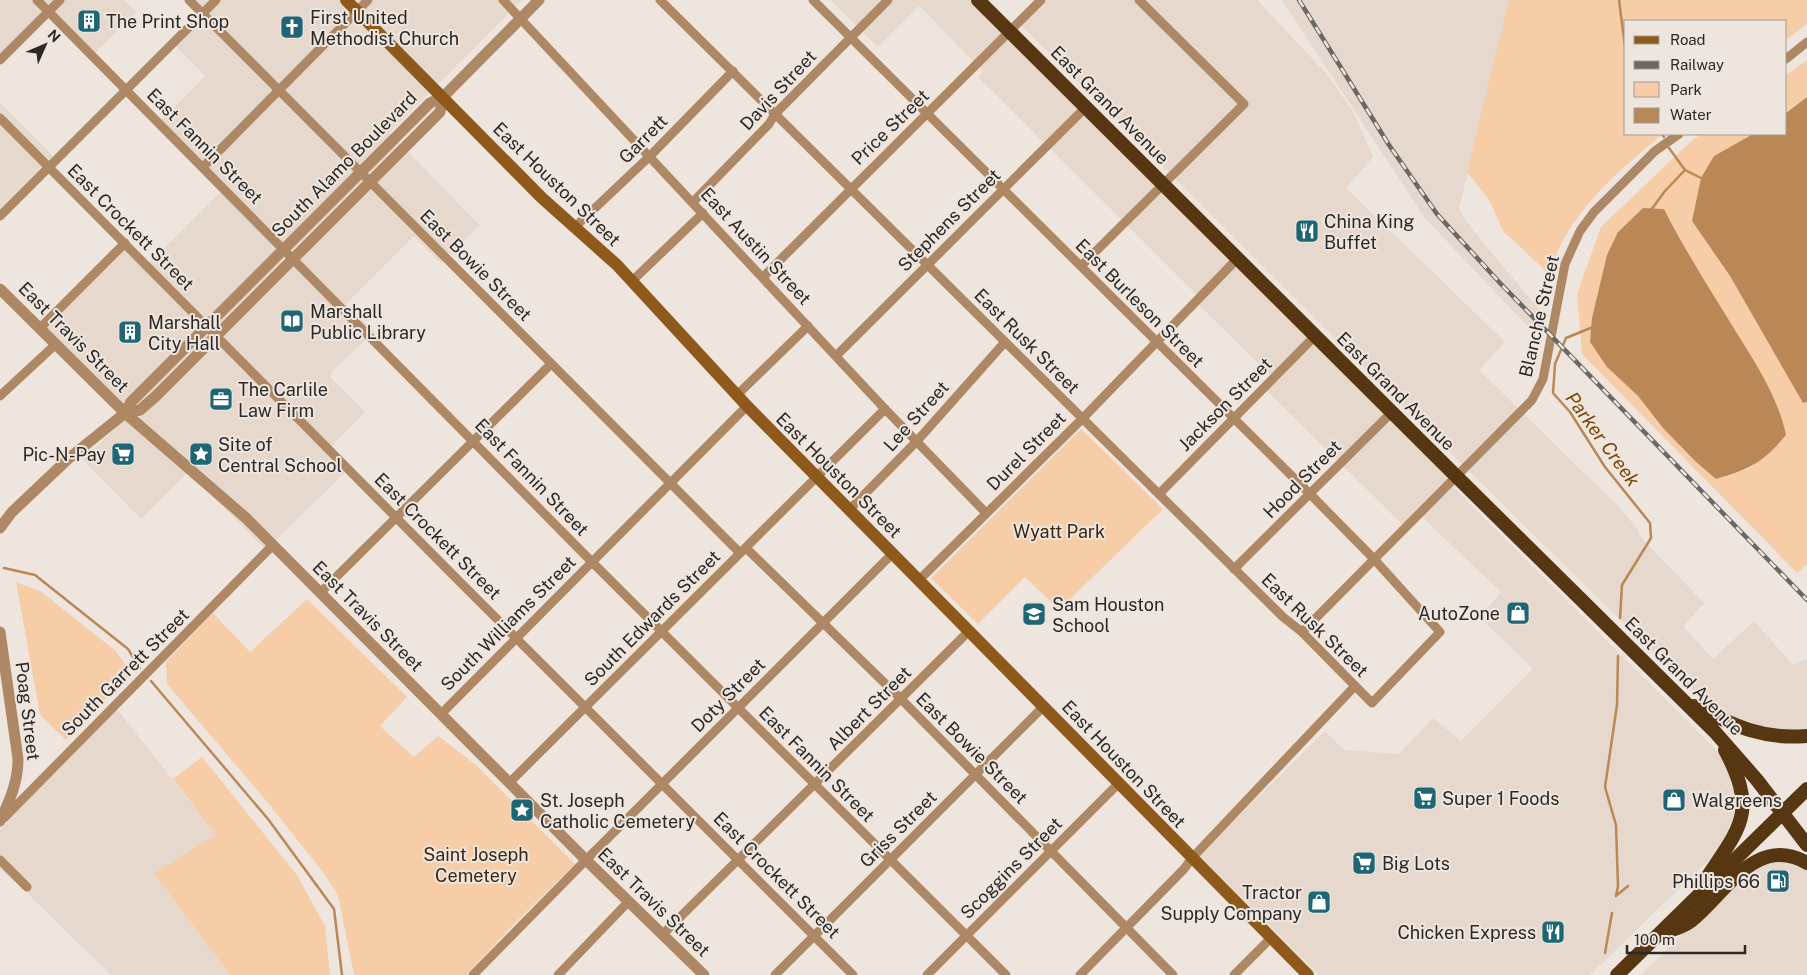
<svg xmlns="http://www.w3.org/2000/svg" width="1807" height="975" viewBox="0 0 1807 975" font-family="'Public Sans',sans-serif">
	<rect width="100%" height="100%" fill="#eee6de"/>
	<g fill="#e6d8cc">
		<polygon points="0,0 124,0 136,12 94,54 47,8 0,55"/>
		<polygon points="189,0 522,0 389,133 480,225 441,263 414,236 346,304 374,331 332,372 331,378 365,412 326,452 345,472 266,550 188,472 141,519 83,460 127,416 39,327 126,241 149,263 224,189 158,123 205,76 171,42 201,12"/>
		<polygon points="831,0 970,0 1454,479 1406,528 1265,389 1274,379 1199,305 1203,301 978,77 983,71 919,6 878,47"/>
		<polygon points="1044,0 1257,0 1326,73 1354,113 1373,157 1346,188 1505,342 1479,370 1620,508 1639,531 1638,534 1704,603 1683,626 1713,659 1754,621 1793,665 1807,659 1807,730 1790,733 1748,725 1712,707 1668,667 1392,395 1020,24"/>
		<polygon points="1282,0 1509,0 1459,209 1472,229 1541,312 1535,334 1424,217"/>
		<polygon points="0,103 53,156 0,209"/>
		<polygon points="1453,487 1723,757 1739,805 1734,828 1718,851 1590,975 1319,975 1199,855 1325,731 1344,750 1399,754 1433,718 1461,741 1533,669 1480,617 1501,592 1422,517"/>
		<polygon points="117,709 216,835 155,874 230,975 111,975 26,892 0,869 0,830"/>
		<polygon points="1786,857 1807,867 1807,975 1641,975 1732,886 1755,866"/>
	</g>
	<g fill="#f6cda6" fill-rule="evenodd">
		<path d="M 1509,0 L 1807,0 L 1807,24 L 1786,40 L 1786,21 L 1626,21 L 1626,134 L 1663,134 C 1624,166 1584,200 1560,246 C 1556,255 1553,265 1550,275 L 1503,231 L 1490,201 L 1467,172 Z"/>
		<polygon points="1807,60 1807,97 1786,113 1786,75"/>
		<path d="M 1701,134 L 1753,134 L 1714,156 L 1692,221 L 1730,276 L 1803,403 L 1807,402 L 1807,564 L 1797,573 L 1582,354 L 1577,294 L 1601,227 L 1689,143 ZM 1643,208 L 1664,209 L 1698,271 L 1773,396 L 1782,420 L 1752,467 L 1717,479 L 1695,461 L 1663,428 L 1638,396 L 1607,367 L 1618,232 Z"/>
		<polygon points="1081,429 1163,509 1059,610 1025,577 978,624 931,578"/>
		<polygon points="16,582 40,591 116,651 131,673 66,740 40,715"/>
		<polygon points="307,599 407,697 380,726 414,757 438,736 475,764 575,864 517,921 466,975 354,975 338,895 322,871 268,803 167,684 166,662 213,613 250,652"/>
		<polygon points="202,757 297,875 325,926 330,975 230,975 154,873 216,835 173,779"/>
	</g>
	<g fill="#ba8856">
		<polygon points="1807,97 1807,402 1803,403 1730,276 1692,221 1701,178 1714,156 1753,134 1786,134 1786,113"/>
		<path d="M 1643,208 L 1664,209 C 1684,248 1707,285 1730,322 C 1752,358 1777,393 1786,435 C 1763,463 1750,469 1716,479 L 1695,461 L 1663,428 L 1638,396 L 1607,367 L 1590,342 L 1592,318 L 1607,255 L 1618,232 Z"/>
	</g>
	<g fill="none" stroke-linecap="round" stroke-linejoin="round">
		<g stroke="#ba8856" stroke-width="2.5">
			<polyline points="1619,0 1626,54"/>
			<polyline points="1662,134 1664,137"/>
			<polyline points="1685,170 1701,178"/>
			<polyline points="1651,210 1665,191 1685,170 1669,148"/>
			<polyline points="1593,327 1566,338 1555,364 1553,393 1570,412 1605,467 1650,523 1651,538 1622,585 1620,618"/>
			<polyline points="4,568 35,575 128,649 140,668"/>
			<polyline points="151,681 268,819 334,909 342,975"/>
			<polyline points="1617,895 1628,886"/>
			<polyline points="1616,896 1618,886 1616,825 1605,787 1617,705 1618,656"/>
			<polyline points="1605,953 1612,913"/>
		</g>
		<g stroke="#ae8864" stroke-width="9">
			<polyline points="37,0 592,562 1006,975"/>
			<polyline points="189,0 740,553"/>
			<polyline points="503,0 885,409 986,513"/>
			<polyline points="660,0 1283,617 1302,632 1372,703 1440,632 1373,558 1310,494 813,0"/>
			<polyline points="1786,59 1807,42"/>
			<polyline points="0,60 60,0"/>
			<polyline points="0,118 455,577 853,975"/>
			<polyline points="203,167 368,0"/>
			<polyline points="693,202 769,124 775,114 888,0"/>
			<polyline points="0,216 216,0"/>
			<polyline points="575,227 650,156 733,71"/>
			<polyline points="1081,266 1244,104 1139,0"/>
			<polyline points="763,277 1041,0"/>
			<polyline points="632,281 703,213"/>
			<polyline points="40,328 125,243"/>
			<polyline points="836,356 1086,107"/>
			<polyline points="737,395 808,326"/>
			<polyline points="0,396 56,344"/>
			<polyline points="1159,494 1315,336"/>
			<polyline points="849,510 917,441 1005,342"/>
			<polyline points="746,548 901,699 1173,975"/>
			<polyline points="1234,569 1392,412"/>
			<polyline points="919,580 1082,419 1238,258"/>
			<polyline points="321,592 551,364"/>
			<polyline points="1302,632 1532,400 1543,379 1565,264 1580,231 1594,212 1655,151 1679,134"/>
			<polyline points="441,714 747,406"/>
			<polyline points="510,782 885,409"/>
			<polyline points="4,818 273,545"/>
			<polyline points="0,860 27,887"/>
			<polyline points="663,934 969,631"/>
			<polyline points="473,975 586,860 892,554"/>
			<polyline points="558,975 629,901"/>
			<polyline points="775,975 1043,707"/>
			<polyline points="927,975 1118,784"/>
			<polyline points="1080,975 1184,869 1192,858 1355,686"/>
			<polyline points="1234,975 1271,938"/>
		</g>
		<g stroke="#ae8864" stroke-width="11">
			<polyline points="0,289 125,413 246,518 586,860 704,975"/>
			<polyline points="125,413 140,410 156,396 440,112 443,97"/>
			<polyline points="0,528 12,512 68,459 125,413 131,402 430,103 443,97 539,0"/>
			<path d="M 0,632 L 18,759 C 18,782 10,800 0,821"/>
		</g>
		<polyline stroke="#8f591b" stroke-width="12" points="346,0 542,198 617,265 747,406 1308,975"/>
		<g stroke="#573612" stroke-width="14">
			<polyline points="978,0 1456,476 1715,732 1757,780 1807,845"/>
			<path d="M 1694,706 C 1733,725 1762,740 1807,736"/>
			<path d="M 1704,882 C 1739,828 1759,814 1725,750"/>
			<path d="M 1663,933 C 1672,930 1684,927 1691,921 C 1725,894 1756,833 1807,863"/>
			<polyline points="1617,975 1807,789"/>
		</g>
		<g stroke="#6c6763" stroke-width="4.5">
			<polyline id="rail" points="1299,0 1389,145 1437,214 1500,283 1807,600"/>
		</g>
		<use href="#rail" stroke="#eee6de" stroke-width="2.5" stroke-dasharray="8" stroke-linecap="butt"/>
	</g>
	<defs>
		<g id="building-square" transform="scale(1.25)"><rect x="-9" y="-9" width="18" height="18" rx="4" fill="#1f6675" stroke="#eee6de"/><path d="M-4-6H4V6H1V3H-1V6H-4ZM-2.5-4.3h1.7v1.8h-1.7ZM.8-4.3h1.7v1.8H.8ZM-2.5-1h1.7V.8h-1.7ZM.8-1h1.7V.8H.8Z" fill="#fff"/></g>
		<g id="church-square" transform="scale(1.25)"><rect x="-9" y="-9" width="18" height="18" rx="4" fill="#1f6675" stroke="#eee6de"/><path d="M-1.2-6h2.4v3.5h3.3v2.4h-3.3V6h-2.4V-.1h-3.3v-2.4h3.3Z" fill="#fff"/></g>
		<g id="restaurant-square" transform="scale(1.25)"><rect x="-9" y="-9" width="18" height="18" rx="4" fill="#1f6675" stroke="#eee6de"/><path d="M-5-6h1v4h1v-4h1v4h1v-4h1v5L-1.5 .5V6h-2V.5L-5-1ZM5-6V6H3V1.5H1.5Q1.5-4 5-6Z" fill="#fff"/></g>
		<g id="library-square" transform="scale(1.25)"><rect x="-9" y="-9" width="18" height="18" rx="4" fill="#1f6675" stroke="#eee6de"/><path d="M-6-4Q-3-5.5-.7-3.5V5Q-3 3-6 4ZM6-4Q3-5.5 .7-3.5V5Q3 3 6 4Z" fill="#fff"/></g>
		<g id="office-square" transform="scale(1.25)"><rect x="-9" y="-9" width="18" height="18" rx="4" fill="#1f6675" stroke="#eee6de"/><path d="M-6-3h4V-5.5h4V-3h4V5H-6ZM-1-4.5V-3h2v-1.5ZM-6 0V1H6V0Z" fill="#fff"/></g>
		<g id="supermarket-square" transform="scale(1.25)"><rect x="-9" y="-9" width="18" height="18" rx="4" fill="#1f6675" stroke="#eee6de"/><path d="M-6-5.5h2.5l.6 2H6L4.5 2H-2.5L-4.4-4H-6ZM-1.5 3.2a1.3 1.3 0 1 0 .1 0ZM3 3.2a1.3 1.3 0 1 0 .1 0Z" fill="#fff"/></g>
		<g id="sight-square" transform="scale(1.25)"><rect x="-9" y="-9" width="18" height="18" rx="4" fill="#1f6675" stroke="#eee6de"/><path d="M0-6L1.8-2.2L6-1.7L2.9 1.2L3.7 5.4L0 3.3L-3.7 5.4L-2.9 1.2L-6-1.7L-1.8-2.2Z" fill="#fff"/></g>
		<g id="shop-square" transform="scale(1.25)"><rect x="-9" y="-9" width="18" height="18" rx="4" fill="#1f6675" stroke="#eee6de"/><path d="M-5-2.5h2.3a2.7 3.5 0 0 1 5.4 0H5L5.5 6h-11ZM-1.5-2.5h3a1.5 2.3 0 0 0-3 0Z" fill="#fff"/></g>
		<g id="school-square" transform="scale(1.25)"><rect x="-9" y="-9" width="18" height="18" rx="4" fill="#1f6675" stroke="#eee6de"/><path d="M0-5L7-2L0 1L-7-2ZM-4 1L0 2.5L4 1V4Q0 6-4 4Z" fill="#fff"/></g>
		<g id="fuel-square" transform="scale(1.25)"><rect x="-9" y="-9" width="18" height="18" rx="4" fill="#1f6675" stroke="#eee6de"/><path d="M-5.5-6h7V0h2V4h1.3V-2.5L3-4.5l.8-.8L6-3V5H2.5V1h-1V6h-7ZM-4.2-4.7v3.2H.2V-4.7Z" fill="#fff"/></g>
	</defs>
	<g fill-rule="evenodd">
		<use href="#building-square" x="89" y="21"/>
		<use href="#church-square" x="292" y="27"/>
		<use href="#restaurant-square" x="1307" y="231"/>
		<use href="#library-square" x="292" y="321"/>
		<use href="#building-square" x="130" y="332"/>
		<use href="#office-square" x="221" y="399"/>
		<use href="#supermarket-square" x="123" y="454"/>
		<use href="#sight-square" x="201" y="454"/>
		<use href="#shop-square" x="1518" y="613"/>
		<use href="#school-square" x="1034" y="614"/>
		<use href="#supermarket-square" x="1425" y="798"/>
		<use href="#shop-square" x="1674" y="800"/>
		<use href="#sight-square" x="522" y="810"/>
		<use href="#supermarket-square" x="1364" y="863"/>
		<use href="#fuel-square" x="1778" y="881"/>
		<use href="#shop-square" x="1319" y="902"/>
		<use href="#restaurant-square" x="1553" y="932"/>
	</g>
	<g text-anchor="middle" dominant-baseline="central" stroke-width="4" stroke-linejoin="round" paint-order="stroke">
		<g font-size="18" fill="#2b2826" stroke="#eee6de" text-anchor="start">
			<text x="310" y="17">First United<tspan x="310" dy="21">Methodist Church</tspan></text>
			<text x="106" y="21">The Print Shop</text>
			<text x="1324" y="221">China King<tspan x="1324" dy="21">Buffet</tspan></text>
			<text x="310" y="311">Marshall<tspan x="310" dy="21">Public Library</tspan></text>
			<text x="148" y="322">Marshall<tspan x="148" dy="21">City Hall</tspan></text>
			<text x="238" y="389">The Carlile<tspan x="238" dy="21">Law Firm</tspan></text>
			<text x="218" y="444">Site of<tspan x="218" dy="21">Central School</tspan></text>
			<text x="106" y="454" text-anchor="end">Pic-N-Pay</text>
			<text x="1052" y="604">Sam Houston<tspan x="1052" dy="21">School</tspan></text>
			<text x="1500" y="613" text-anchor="end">AutoZone</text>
			<text x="1442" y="798">Super 1 Foods</text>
			<text x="540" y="800">St. Joseph<tspan x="540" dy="21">Catholic Cemetery</tspan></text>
			<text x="1692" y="800">Walgreens</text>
			<text x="1382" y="863">Big Lots</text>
			<text x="1760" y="881" text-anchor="end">Phillips 66</text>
			<text x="1302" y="892" text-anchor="end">Tractor<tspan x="1302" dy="21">Supply Company</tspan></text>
			<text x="1536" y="932" text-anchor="end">Chicken Express</text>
		</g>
		<g font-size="18" fill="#2b2826" stroke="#eee6de">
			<text transform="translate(778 90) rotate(-47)">Davis Street</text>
			<text transform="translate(1110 105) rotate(45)">East Grand Avenue</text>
			<text transform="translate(890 127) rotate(-44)">Price Street</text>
			<text transform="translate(643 139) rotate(-45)">Garrett</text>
			<text transform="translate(205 146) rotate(45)">East Fannin Street</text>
			<text transform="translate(344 164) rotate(-45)">South Alamo Boulevard</text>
			<text transform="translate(557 184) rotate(44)">East Houston Street</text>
			<text transform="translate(949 220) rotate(-45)">Stephens Street</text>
			<text transform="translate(131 227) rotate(45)">East Crockett Street</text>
			<text transform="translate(756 246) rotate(47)">East Austin Street</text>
			<text transform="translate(476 265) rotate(45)">East Bowie Street</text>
			<text transform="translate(1140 303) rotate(45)">East Burleson Street</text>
			<text transform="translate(1539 316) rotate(-77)">Blanche Street</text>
			<text transform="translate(74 337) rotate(45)">East Travis Street</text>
			<text transform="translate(1027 341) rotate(45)">East Rusk Street</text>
			<text transform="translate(1396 391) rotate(45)">East Grand Avenue</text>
			<text transform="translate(1225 404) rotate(-45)">Jackson Street</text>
			<text transform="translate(916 416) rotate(-48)">Lee Street</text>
			<text transform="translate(1026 451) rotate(-45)">Durel Street</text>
			<text transform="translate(839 475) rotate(45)">East Houston Street</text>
			<text transform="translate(532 477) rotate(46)">East Fannin Street</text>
			<text transform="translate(1302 479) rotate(-45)">Hood Street</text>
			<text transform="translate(438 536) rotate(45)">East Crockett Street</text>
			<text transform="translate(368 616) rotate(45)">East Travis Street</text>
			<text transform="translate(652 618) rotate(-45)">South Edwards Street</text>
			<text transform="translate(508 623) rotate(-45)">South Williams Street</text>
			<text transform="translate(1315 625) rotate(44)">East Rusk Street</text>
			<text transform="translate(125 672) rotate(-45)">South Garrett Street</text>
			<text transform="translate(1684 676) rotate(45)">East Grand Avenue</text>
			<text transform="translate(728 695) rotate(-45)">Doty Street</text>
			<text transform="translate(869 708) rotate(-45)">Albert Street</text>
			<text transform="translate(28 711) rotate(83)">Poag Street</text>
			<text transform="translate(972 748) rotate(45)">East Bowie Street</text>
			<text transform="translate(817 764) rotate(45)">East Fannin Street</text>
			<text transform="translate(1124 764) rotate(46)">East Houston Street</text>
			<text transform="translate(898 829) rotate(-45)">Griss Street</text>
			<text transform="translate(1011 868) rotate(-45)">Scoggins Street</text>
			<text transform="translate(777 875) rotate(45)">East Crockett Street</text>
			<text transform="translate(654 902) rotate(44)">East Travis Street</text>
		</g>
		<g font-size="18" fill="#3c2710" stroke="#eee6de">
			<text x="1059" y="531">Wyatt Park</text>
			<text x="476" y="854">Saint Joseph<tspan x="476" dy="21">Cemetery</tspan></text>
		</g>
		<g font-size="19" font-style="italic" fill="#774605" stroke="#eee6de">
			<text transform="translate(1603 439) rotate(54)">Parker Creek</text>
		</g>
	</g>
	<rect x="1624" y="20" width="162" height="115" fill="#eee6de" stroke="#a09a94"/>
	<rect x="1634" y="36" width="25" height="8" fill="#8f591b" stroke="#a09a94"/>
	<text x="1670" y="45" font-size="15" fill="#2b2826">Road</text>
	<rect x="1634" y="61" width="25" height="8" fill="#6c6763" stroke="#a09a94"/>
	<text x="1670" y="70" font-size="15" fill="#2b2826">Railway</text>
	<rect x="1634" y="82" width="25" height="15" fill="#f6cda6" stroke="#a09a94"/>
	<text x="1670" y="95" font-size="15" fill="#2b2826">Park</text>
	<rect x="1634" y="108" width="25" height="15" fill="#ba8856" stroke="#a09a94"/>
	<text x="1670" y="120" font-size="15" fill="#2b2826">Water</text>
	<g transform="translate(45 45) rotate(45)" stroke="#eee6de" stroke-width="4" paint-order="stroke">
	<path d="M0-4L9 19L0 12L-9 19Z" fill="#2b2826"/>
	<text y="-8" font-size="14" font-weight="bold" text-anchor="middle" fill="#2b2826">N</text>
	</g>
	<path d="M1627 945v8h118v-8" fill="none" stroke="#2b2826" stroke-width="2.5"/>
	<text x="1634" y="945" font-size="15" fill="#2b2826" stroke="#eee6de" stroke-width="4" paint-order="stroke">100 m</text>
</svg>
